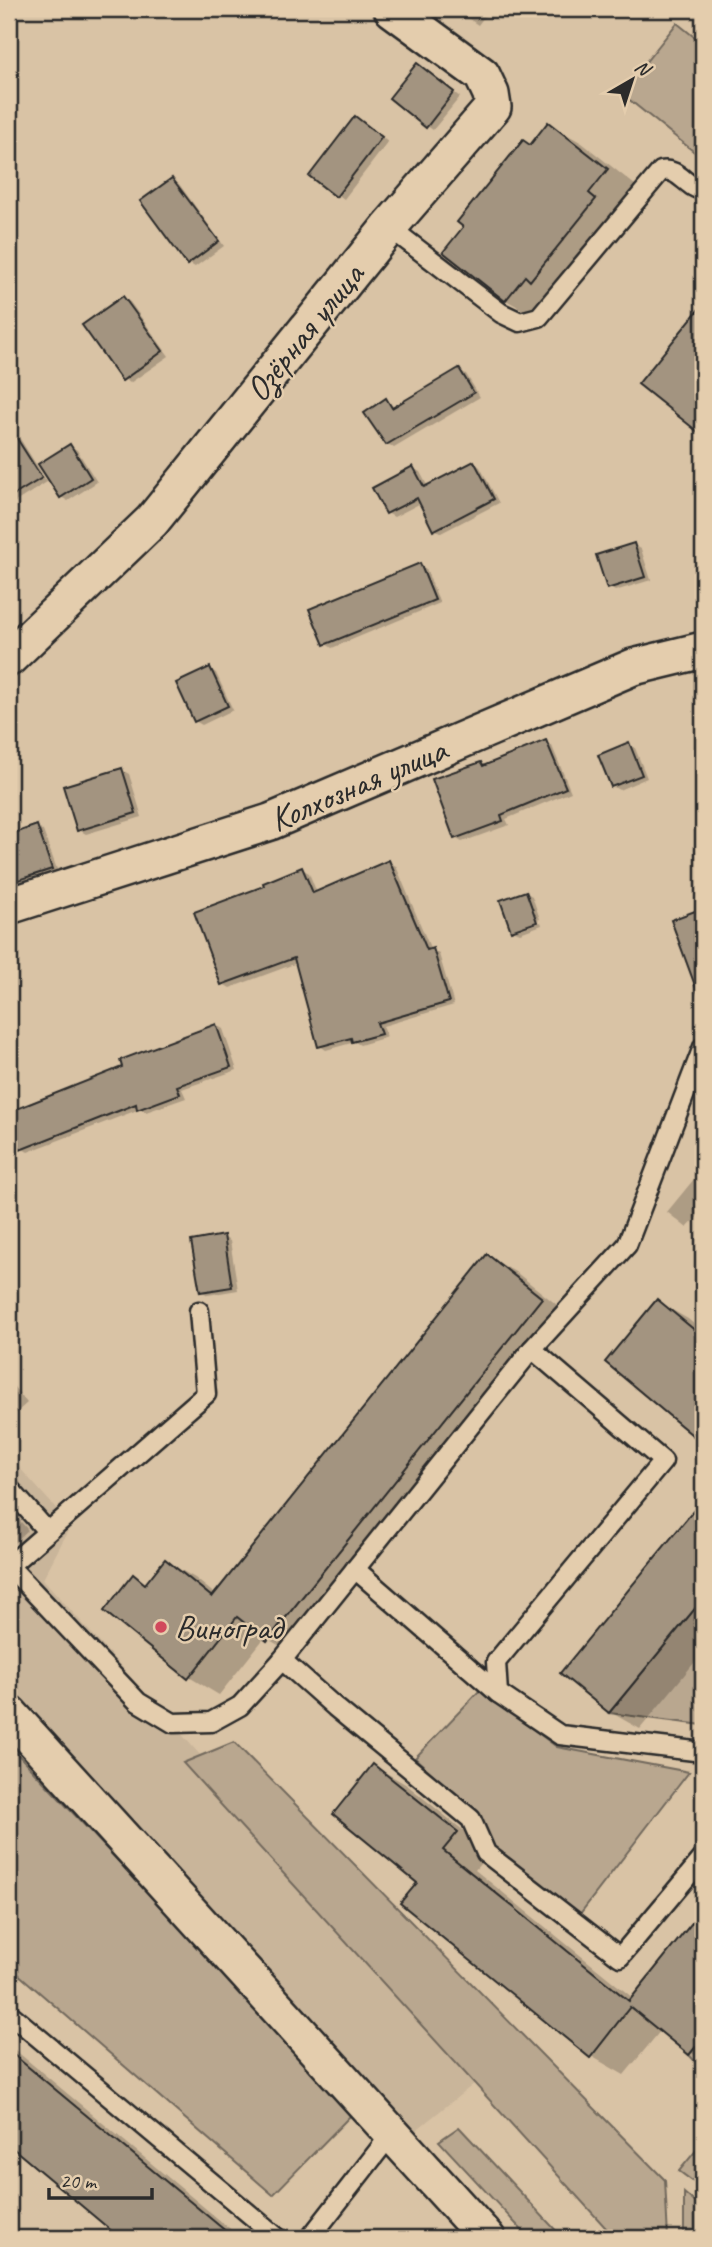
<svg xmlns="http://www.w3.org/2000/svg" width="712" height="2247" viewBox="0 0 712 2247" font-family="Caveat,sans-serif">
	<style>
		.built { fill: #c9b59a }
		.green { fill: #b9a78f; stroke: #72695d; stroke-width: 2 }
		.shadow { fill: #0003 }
		.building { fill: #a39480; stroke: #2b2b2b; stroke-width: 2 }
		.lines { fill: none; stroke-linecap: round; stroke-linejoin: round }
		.service-casing { stroke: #2b2b2b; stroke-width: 23 }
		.minor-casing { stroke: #2b2b2b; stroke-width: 40 }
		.service { stroke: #e4cdad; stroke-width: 18 }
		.minor { stroke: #e4cdad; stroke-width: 35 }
		.poi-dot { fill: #d1495b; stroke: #e4cdad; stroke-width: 2.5 }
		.labels { text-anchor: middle; stroke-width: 5; stroke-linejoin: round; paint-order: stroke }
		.street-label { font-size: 35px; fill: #2b2b2b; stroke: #e4cdad }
		.poi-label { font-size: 35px; fill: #2b2b2b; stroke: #e4cdad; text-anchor: start }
	</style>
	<rect width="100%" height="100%" fill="#d9c3a5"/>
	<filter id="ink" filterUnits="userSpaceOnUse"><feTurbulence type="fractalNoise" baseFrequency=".0143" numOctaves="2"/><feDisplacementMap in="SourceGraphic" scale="14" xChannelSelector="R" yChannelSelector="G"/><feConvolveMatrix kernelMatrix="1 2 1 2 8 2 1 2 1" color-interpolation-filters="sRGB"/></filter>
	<g filter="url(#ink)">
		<!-- built -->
		<path class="built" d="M9,1456L71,1525L43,1579L201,1756L504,2060L410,2135L9,1692Z"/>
		<!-- green -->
		<g class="green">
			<path d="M677,23L703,44V159L621,93Z"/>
			<path d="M703,1599V1725L609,1713Z"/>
			<path d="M480,1690L557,1747L689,1772L579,1915L493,1848L478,1815L415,1758Z"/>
			<path d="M234,1742L665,2180L668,2238H615L183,1763Z"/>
			<path d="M9,1745L354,2112L273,2195L9,1966Z"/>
			<path d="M703,2038V2070L689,2055Z"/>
			<path d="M459,2127L563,2238H529L439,2141Z"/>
			<path d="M703,2142V2189L679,2171Z"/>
			<path d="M684,2193L703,2209V2232L698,2238H684Z"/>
		</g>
		<!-- shadow -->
		<g class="shadow">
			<path d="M454,9H490L478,25Z"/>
			<path d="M418,65L460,97L433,130L427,126Z"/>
			<path d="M362,122L388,142L344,199L311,175Z"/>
			<path d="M549,124L582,143L640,189L539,319L506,300L531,147Z"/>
			<path d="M172,180L179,184L224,246L195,267L188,263Z"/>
			<path d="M123,298L130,302L169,356L130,383L124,379Z"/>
			<path d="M703,307V434L641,383Z"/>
			<path d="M459,370L466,374L480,397L394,448L388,444L386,400L395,408Z"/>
			<path d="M9,421L47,482L9,506Z"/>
			<path d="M70,446L77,450L97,482L68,501L61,497Z"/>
			<path d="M474,463L480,467L499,503L441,533L435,529L421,503L394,517L387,513L413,468L420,472L428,487Z"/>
			<path d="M634,545L641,549L651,580L615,591L608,587Z"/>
			<path d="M420,565L426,569L440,603L332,648L326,644Z"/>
			<path d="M210,669L216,673L233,710L202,725L195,721Z"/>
			<path d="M545,742L552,746L571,792L506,819L509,825L462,842L455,838L481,764L486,767Z"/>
			<path d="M629,744L635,748L647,778L619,790L612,786Z"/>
			<path d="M122,770L129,774L142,817L86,834L79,830Z"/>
			<path d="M37,827L43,831L58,872L17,886L10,882L9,877V837Z"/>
			<path d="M389,862L396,866L431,950L439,954L454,1005L383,1026L387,1037L360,1045L355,1042L326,1050L320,1046L297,963L230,988L223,984L266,887L302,869L309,873L317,893Z"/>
			<path d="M525,892L532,896L540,919L515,927V931L513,929Z"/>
			<path d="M541,922L542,925L520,933L515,931Z"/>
			<path d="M216,1025L223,1029L237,1070L182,1089L186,1098L146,1112L140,1109L28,1152L21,1148L9,1114L125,1068Z"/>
			<path d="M703,1168V1211L687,1228L667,1212Z"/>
			<path d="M223,1237L230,1241L238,1290L208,1295L201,1291Z"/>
			<path d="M487,1256L517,1273L571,1316L298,1657L265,1637L219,1695L189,1677L106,1611L134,1577L147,1584L165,1561L195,1578L216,1595Z"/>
			<path d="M658,1302L688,1319L703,1332V1441L608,1362Z"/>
			<path d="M9,1381L27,1403L9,1419Z"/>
			<path d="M703,1503V1652L640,1729L610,1712L563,1673Z"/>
			<path d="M9,1508L28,1530L9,1548Z"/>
			<path d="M374,1766L407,1785L490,1852L475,1870L633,1998L703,1912V2061L661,2030L624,2075L591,2056L420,1882Z"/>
			<path d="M9,2045L241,2238H123L9,2143Z"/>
		</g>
		<!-- building -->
		<g class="building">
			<path d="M417,63L454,92L426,128L389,98Z"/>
			<path d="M355,116L382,137L336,197L309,176Z"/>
			<path d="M548,122L608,169L589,193L596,199L530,281L525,276L505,301L443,252L463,227L457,222L523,140L530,145Z"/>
			<path d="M172,178L219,241L187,265L140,201Z"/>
			<path d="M123,296L163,351L122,381L82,325Z"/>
			<path d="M703,304V436L638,384Z"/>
			<path d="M459,368L474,393L386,445L364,413L386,398L392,408Z"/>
			<path d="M9,426L42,478L9,498Z"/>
			<path d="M70,444L91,478L60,498L38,464Z"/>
			<path d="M474,461L494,499L433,531L417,498L386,514L372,488L413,466L424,487Z"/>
			<path d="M634,543L645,577L607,589L596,555Z"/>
			<path d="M420,563L435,600L324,645L309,609Z"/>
			<path d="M210,667L228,706L194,722L176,683Z"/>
			<path d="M546,740L566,788L501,815L503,821L454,839L432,779L481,762L483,766Z"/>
			<path d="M629,742L642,775L611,787L598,755Z"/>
			<path d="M122,768L136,813L77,831L63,786Z"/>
			<path d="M37,825L52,869L9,883V835Z"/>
			<path d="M389,860L427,950L433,948L449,1002L377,1023L381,1034L352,1042L351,1038L318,1047L294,958L221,985L194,912L264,886L263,883L302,867L313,893Z"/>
			<path d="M526,891L537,922L511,931L500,900Z"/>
			<path d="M703,908V998L700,999L671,920Z"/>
			<path d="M216,1024L231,1067L177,1086L180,1094L137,1110L136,1104L20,1150L9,1123V1112L122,1067L120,1060Z"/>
			<path d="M224,1235L232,1287L200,1292L191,1241Z"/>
			<path d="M487,1254L542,1298L267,1641L237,1617L188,1679L104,1611L133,1574L145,1584L165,1559L212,1597Z"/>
			<path d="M657,1299L703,1337V1444L605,1362Z"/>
			<path d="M703,1499V1599L609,1713L560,1673Z"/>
			<path d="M373,1764L458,1832L443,1850L629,2001L703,1909V2038L689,2055L630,2007L590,2058L400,1903L417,1883L333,1814Z"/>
			<path d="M9,2051L234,2238H120L9,2145Z"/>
		</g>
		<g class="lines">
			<defs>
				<g id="service">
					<path d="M389,227L501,313L520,322L539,317L661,171C679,167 687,189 703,190"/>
					<path d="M532,1349L663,1461L496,1662L498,1693L560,1735L703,1752"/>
					<path d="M9,1488L47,1531"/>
					<path d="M10,1565L206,1394L199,1311"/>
					<path d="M9,1566L138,1702L173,1723L211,1722L240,1706L282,1660L335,1707L471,1819L486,1853L620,1957L703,1858"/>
					<path d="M355,1569L498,1693"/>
					<path d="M282,1660L532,1349L627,1245L703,1047"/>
					<path d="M9,2013L278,2238"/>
					<path d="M310,2238L392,2133"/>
				</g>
				<g id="minor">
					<path d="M9,658L152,521L389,227L493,107L491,94L482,75L392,9"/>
					<path d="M9,906L270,822L633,667L703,650"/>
					<path d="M9,1713L487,2238"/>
				</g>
			</defs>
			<!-- service casing -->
			<use href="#service" class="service-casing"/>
			<!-- minor casing -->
			<use href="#minor" class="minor-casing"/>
			<!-- service -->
			<use href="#service" class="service"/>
			<!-- minor -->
			<use href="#minor" class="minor"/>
		</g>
	</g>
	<!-- markers -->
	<circle class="poi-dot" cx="161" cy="1627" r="7"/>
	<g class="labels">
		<!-- street labels -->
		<g class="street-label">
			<text transform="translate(304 332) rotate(-51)" y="12">Озёрная улица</text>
			<text transform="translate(358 784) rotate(-23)" y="12">Колхозная улица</text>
		</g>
		<!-- poi labels -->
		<g class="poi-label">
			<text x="175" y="1639">Виноград</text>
		</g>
	</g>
	<!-- margin -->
	<rect width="712" height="2247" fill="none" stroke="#e4cdad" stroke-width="35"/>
	<rect x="18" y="18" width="677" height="2212" fill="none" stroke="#2b2b2b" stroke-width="2.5" filter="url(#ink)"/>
	<!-- north arrow -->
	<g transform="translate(632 80) rotate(39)" stroke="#e4cdad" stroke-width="5" paint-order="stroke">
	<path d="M0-5L12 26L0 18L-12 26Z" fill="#2b2b2b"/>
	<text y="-10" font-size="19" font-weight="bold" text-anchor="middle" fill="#2b2b2b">N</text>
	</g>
	<!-- scale -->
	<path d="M49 2188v10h103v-10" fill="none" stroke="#2b2b2b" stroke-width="3.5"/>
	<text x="60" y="2188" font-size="21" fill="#2b2b2b" stroke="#e4cdad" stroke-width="5" paint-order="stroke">20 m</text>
</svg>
